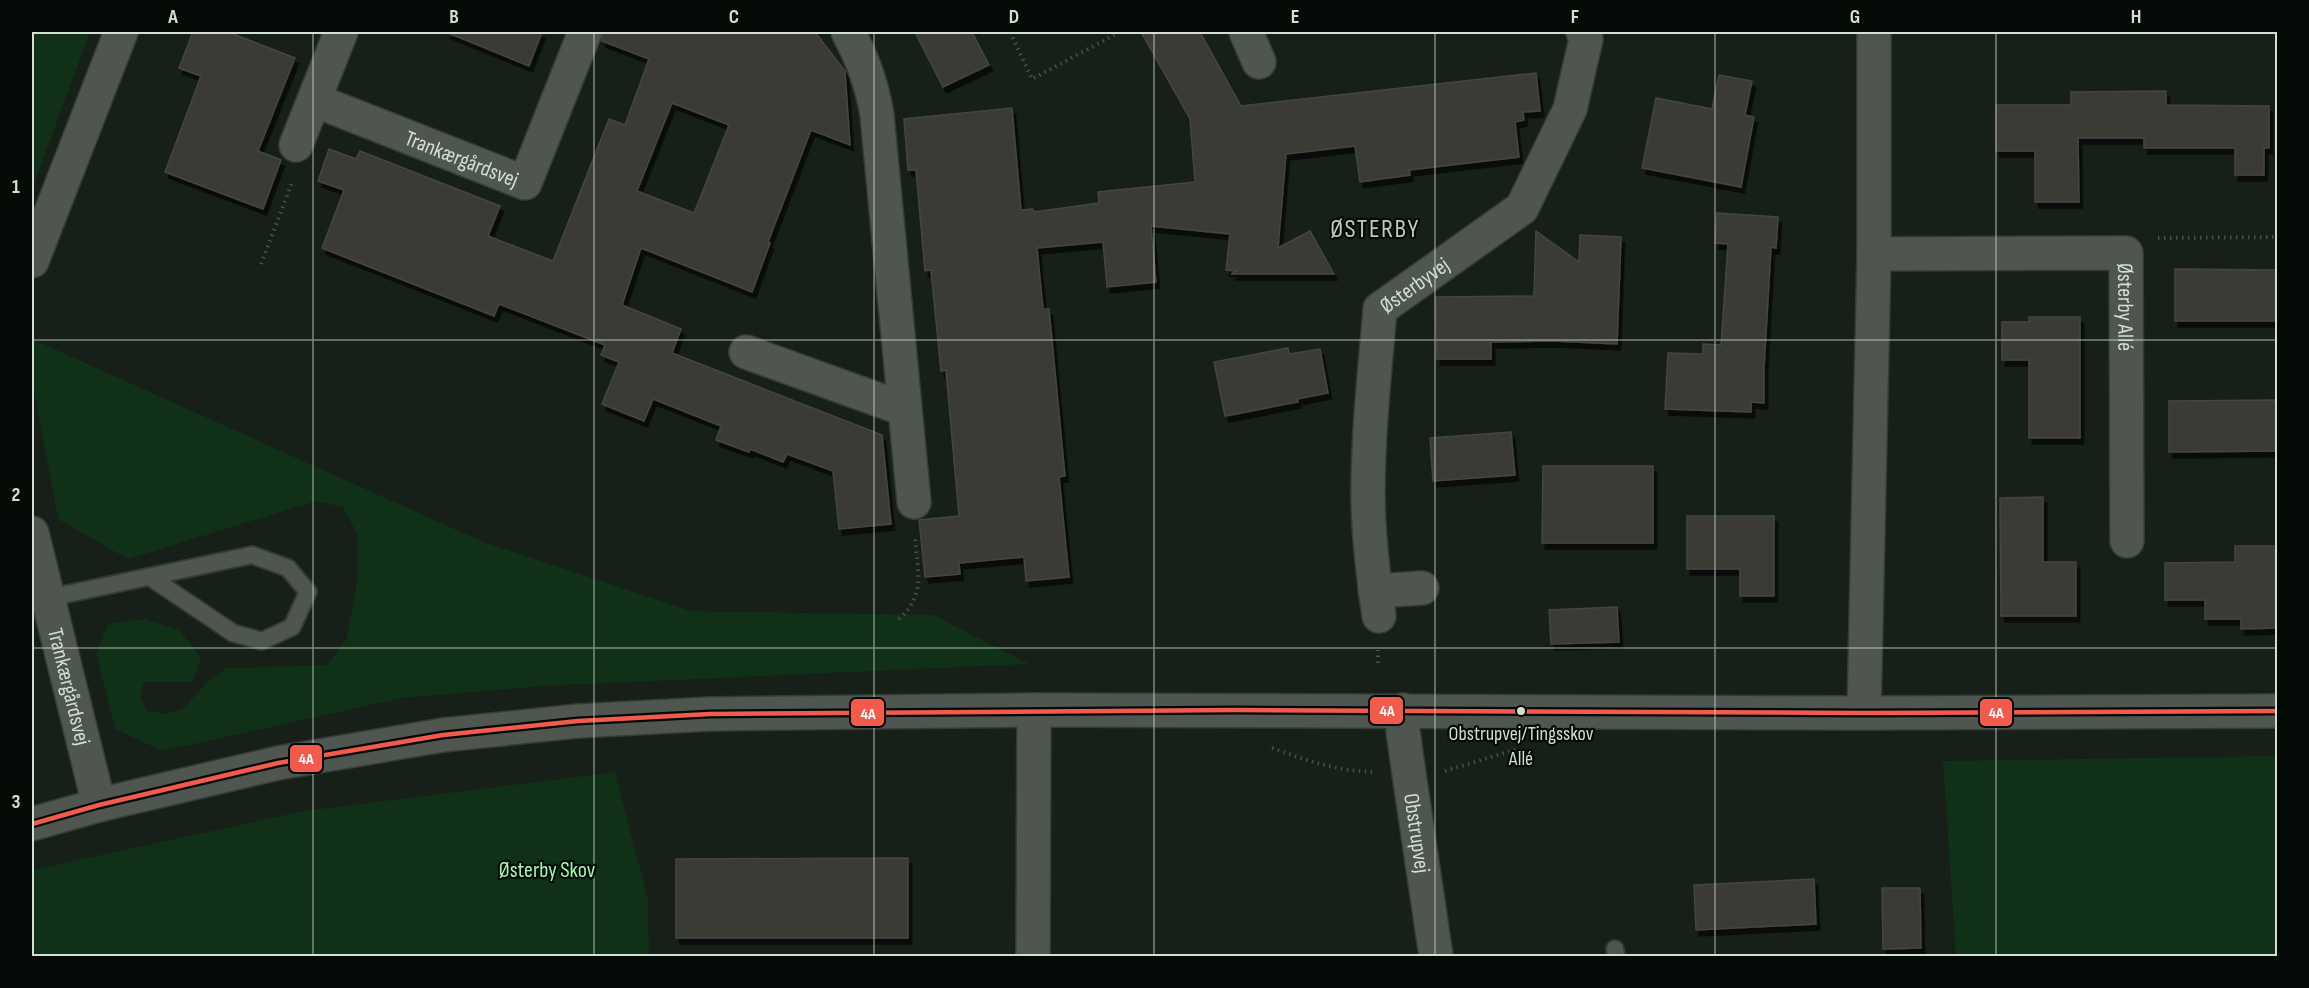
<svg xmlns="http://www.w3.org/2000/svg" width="2309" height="988" viewBox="0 0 2309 988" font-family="'Sofia Sans Condensed',sans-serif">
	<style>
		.green { fill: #103118 }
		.building { fill: #3a3b36; stroke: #464541; stroke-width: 1.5; fill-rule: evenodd; filter: url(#shadow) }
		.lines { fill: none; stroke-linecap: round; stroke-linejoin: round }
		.service-casing { stroke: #353b36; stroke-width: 20 }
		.minor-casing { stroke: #353b36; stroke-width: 36 }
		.tertiary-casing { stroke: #353b36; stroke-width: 36 }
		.path { stroke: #494f4a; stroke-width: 4; stroke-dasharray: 1.5 4.5; stroke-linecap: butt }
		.service { stroke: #4e564f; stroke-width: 16 }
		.minor { stroke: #4e564f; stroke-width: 33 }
		.tertiary { stroke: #4e564f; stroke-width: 33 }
		.bus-1-casing { stroke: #040a05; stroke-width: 9 }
		.bus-1 { stroke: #f25b4c; stroke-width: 4.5 }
		.grid { fill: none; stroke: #d3ded4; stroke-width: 1.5; stroke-opacity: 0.55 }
		.bus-dot { fill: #d3ded4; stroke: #040a05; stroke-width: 2 }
		.labels { text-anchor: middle; stroke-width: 4.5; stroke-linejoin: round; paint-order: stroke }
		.bus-label { font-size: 20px; fill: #d3ded4; stroke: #040a05 }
		.street-label { font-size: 22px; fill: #d3ded4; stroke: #040a05 }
		.park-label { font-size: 22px; fill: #9ff8ae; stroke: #040a05 }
		.quarter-label { font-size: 26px; letter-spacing: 1.5px; fill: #b7ccb9; stroke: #040a05 }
		.line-badge { stroke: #040a05; stroke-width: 2 }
		.badge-label { font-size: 16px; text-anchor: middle; font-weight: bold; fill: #fff }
		.neatline { fill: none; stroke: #d3ded4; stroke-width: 2 }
		.grid-label { font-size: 20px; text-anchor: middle; font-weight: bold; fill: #d3ded4 }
	</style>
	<defs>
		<filter id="shadow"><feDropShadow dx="3.5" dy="6" stdDeviation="0" flood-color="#0009"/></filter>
	</defs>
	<rect width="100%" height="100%" fill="#161f18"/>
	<!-- green -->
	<g class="green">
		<path d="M32,32H90L32,189Z"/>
		<path d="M32,339L481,541L691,611L933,615L1029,664L542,686L402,698L162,751L115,729L96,654L109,623L144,619L179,630L201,657L193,682H144L140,698L148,711L166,714L184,708L207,682L227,668L327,665L347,638L358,574V536L343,507L316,501L128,559L58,519L32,381Z"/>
		<path d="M2277,756V956H1956L1943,761Z"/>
		<path d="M615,772L648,900L649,956H32V870L304,811Z"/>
	</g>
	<!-- building -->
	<g class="building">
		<path d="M193,32H228L295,58L258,151L281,160L263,209L165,172L201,76L179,68Z"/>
		<path d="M446,32H542L529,66Z"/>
		<path d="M603,32H815L845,71L850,145L811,130L768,242L770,243L752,292L641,248L622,305L681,329L672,353L882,435L891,524L839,529L833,471L787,454L783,462L750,449L749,452L716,440L721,426L653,399L644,421L602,404L619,362L601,355L605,345L499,304L494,316L322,248L344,190L318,181L329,149L356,159L360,151L500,206L488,236L553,261L609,119L625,125L649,59L602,41ZM672,103L729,125L694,213L637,191Z"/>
		<path d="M915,32H972L989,65L943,87Z"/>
		<path d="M1141,32H1200L1241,106L1536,73L1540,111L1523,112L1524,120L1515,122L1519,157L1409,170L1410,175L1360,182L1355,146L1286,154L1278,248L1310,231L1334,274H1231L1237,271L1226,270L1230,234L1151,226L1156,282L1107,287L1103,242L1037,248L1043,309H1049L1065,476L1059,477L1069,577L1026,581L1024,557L959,563L960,574L925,577L919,520L959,516L946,370L941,371L931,270L925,271L916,170H908L904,119L1012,108L1021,210L1033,209L1034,212L1099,203L1098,192L1195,182L1190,119Z"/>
		<path d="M1719,75L1752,81L1745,115L1754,117L1741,187L1642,168L1656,98L1712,109Z"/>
		<path d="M2166,91V105L2269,106V148H2264V175H2235V148H2144V138H2078L2079,202H2035V151H1996V105H2071V92Z"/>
		<path d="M1717,213L1778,217L1776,248L1771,247L1764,368V403L1751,402V412L1665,409L1668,353L1703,354V344L1721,345L1728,244L1715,243Z"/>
		<path d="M1536,231L1579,262L1580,235L1621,237L1617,344L1553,341L1491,342V359H1437L1436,297L1534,296Z"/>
		<path d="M2175,269L2277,270V321H2175Z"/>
		<path d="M2029,317H2080V438H2029V360H2002V322H2029Z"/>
		<path d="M1288,348L1289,354L1320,349L1328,393L1297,399L1298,402L1225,416L1214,362Z"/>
		<path d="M2277,400V451L2169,452V401Z"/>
		<path d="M1511,432L1515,475L1433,481L1430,438Z"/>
		<path d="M1543,466H1653V543H1542Z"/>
		<path d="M2043,497V562H2076V616H2001L2000,498Z"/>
		<path d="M1687,516H1774V596H1740V569H1687Z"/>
		<path d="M2235,546H2274V551H2277V628L2241,629V619H2205V600H2165V563L2235,562Z"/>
		<path d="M1617,607L1619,642L1551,644L1549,610Z"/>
		<path d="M908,858V938H676V859Z"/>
		<path d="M1814,879L1816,924L1696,930L1694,885Z"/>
		<path d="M1882,888H1920L1921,948L1883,949Z"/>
	</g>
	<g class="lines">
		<defs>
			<g id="service">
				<path d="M48,598L252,555L288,568L308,592L292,627L262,641L233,633L150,577"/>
				<path d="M1615,949L1616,956"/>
			</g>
			<g id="minor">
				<path d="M848,32C863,59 872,84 877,115L914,502"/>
				<path d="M1246,32L1259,62"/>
				<path id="s1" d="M314,100L525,183L585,32"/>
				<path d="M296,145L341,32"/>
				<path id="s2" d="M1874,254L2126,253L2127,541"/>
				<path d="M32,261L121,32"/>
				<path d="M746,352L904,409"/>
				<path id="s3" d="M32,533L99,805"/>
				<path d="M1375,591L1422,588"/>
				<path id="s4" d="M1379,616C1373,575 1368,534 1368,493C1368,431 1375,370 1380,309L1522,208L1570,109L1586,39L1583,32"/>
				<path d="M1864,713L2278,711"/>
				<path d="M1033,956L1034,710"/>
			</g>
			<g id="tertiary">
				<path id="s5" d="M1403,710V731L1409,774L1436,956"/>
				<path d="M32,824L99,805L278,763L443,735L578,721L710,714L1034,710L1864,713L1874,254V32"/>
			</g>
		</defs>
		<!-- service casing -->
		<use href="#service" class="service-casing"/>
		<!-- minor casing -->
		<use href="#minor" class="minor-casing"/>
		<!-- tertiary casing -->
		<use href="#tertiary" class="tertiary-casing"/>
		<!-- path -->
		<g class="path">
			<path d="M1010,32L1032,79L1120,32"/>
			<path d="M2158,238L2278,237"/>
			<path d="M261,264L293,180"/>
			<path d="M899,619C927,594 917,570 915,537"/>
			<path d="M1378,663V650"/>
			<path d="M1272,748C1308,761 1337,771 1375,772"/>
			<path d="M1445,771L1518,749"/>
		</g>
		<!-- service -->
		<use href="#service" class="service"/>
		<!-- minor -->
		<use href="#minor" class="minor"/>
		<!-- tertiary -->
		<use href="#tertiary" class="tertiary"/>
		<defs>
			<path id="bus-1" d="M32,824L99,805L278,763L443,735L578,721L710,714L1235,710L1864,713L2278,711"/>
		</defs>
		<!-- bus-1 casing -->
		<use href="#bus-1" class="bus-1-casing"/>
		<!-- bus-1 -->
		<use href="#bus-1" class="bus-1"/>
	</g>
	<!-- grid -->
	<path class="grid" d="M313,32V956M594,32V956M874,32V956M1154,32V956M1435,32V956M1715,32V956M1996,32V956M32,340H2278M32,648H2278"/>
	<!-- markers -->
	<circle class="bus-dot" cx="1521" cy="711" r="5"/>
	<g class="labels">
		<!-- bus labels -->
		<g class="bus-label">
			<text x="1521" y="740">Obstrupvej/Tingsskov<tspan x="1521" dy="25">Allé</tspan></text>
		</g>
		<!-- street labels -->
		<g class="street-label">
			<text dy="8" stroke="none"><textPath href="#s1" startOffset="159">Trankærgårdsvej</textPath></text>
			<text dy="8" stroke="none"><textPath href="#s4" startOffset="350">Østerbyvej</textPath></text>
			<text dy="8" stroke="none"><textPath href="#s2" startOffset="306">Østerby Allé</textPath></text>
			<text dy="8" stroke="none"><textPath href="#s3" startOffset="158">Trankærgårdsvej</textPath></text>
			<text dy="8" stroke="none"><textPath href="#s5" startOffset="124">Obstrupvej</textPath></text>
		</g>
		<!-- park labels -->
		<g class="park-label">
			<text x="547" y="877">Østerby Skov</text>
		</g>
		<!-- quarter labels -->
		<g class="quarter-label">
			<text x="1375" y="237">ØSTERBY</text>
		</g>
	</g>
	<g class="line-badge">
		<rect x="1369" y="696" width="35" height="29" rx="6" fill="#f25b4c"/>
		<rect x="1979" y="698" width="34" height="29" rx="6" fill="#f25b4c"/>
		<rect x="850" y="698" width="35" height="29" rx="6" fill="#f25b4c"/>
		<rect x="289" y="744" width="34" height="29" rx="6" fill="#f25b4c"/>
	</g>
	<g class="badge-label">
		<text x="1387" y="716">4A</text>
		<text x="1996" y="718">4A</text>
		<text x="868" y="719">4A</text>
		<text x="306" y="764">4A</text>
	</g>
	<!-- border -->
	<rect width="2309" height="988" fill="none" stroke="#040a05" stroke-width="66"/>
	<rect x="33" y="33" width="2243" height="922" class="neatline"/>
	<g class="grid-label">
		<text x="173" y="23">A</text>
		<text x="454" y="23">B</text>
		<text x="734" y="23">C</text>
		<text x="1014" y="23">D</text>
		<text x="1295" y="23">E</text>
		<text x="1575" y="23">F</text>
		<text x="1855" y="23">G</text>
		<text x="2136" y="23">H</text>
		<text x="16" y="193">1</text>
		<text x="16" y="501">2</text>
		<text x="16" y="808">3</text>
	</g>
</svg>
